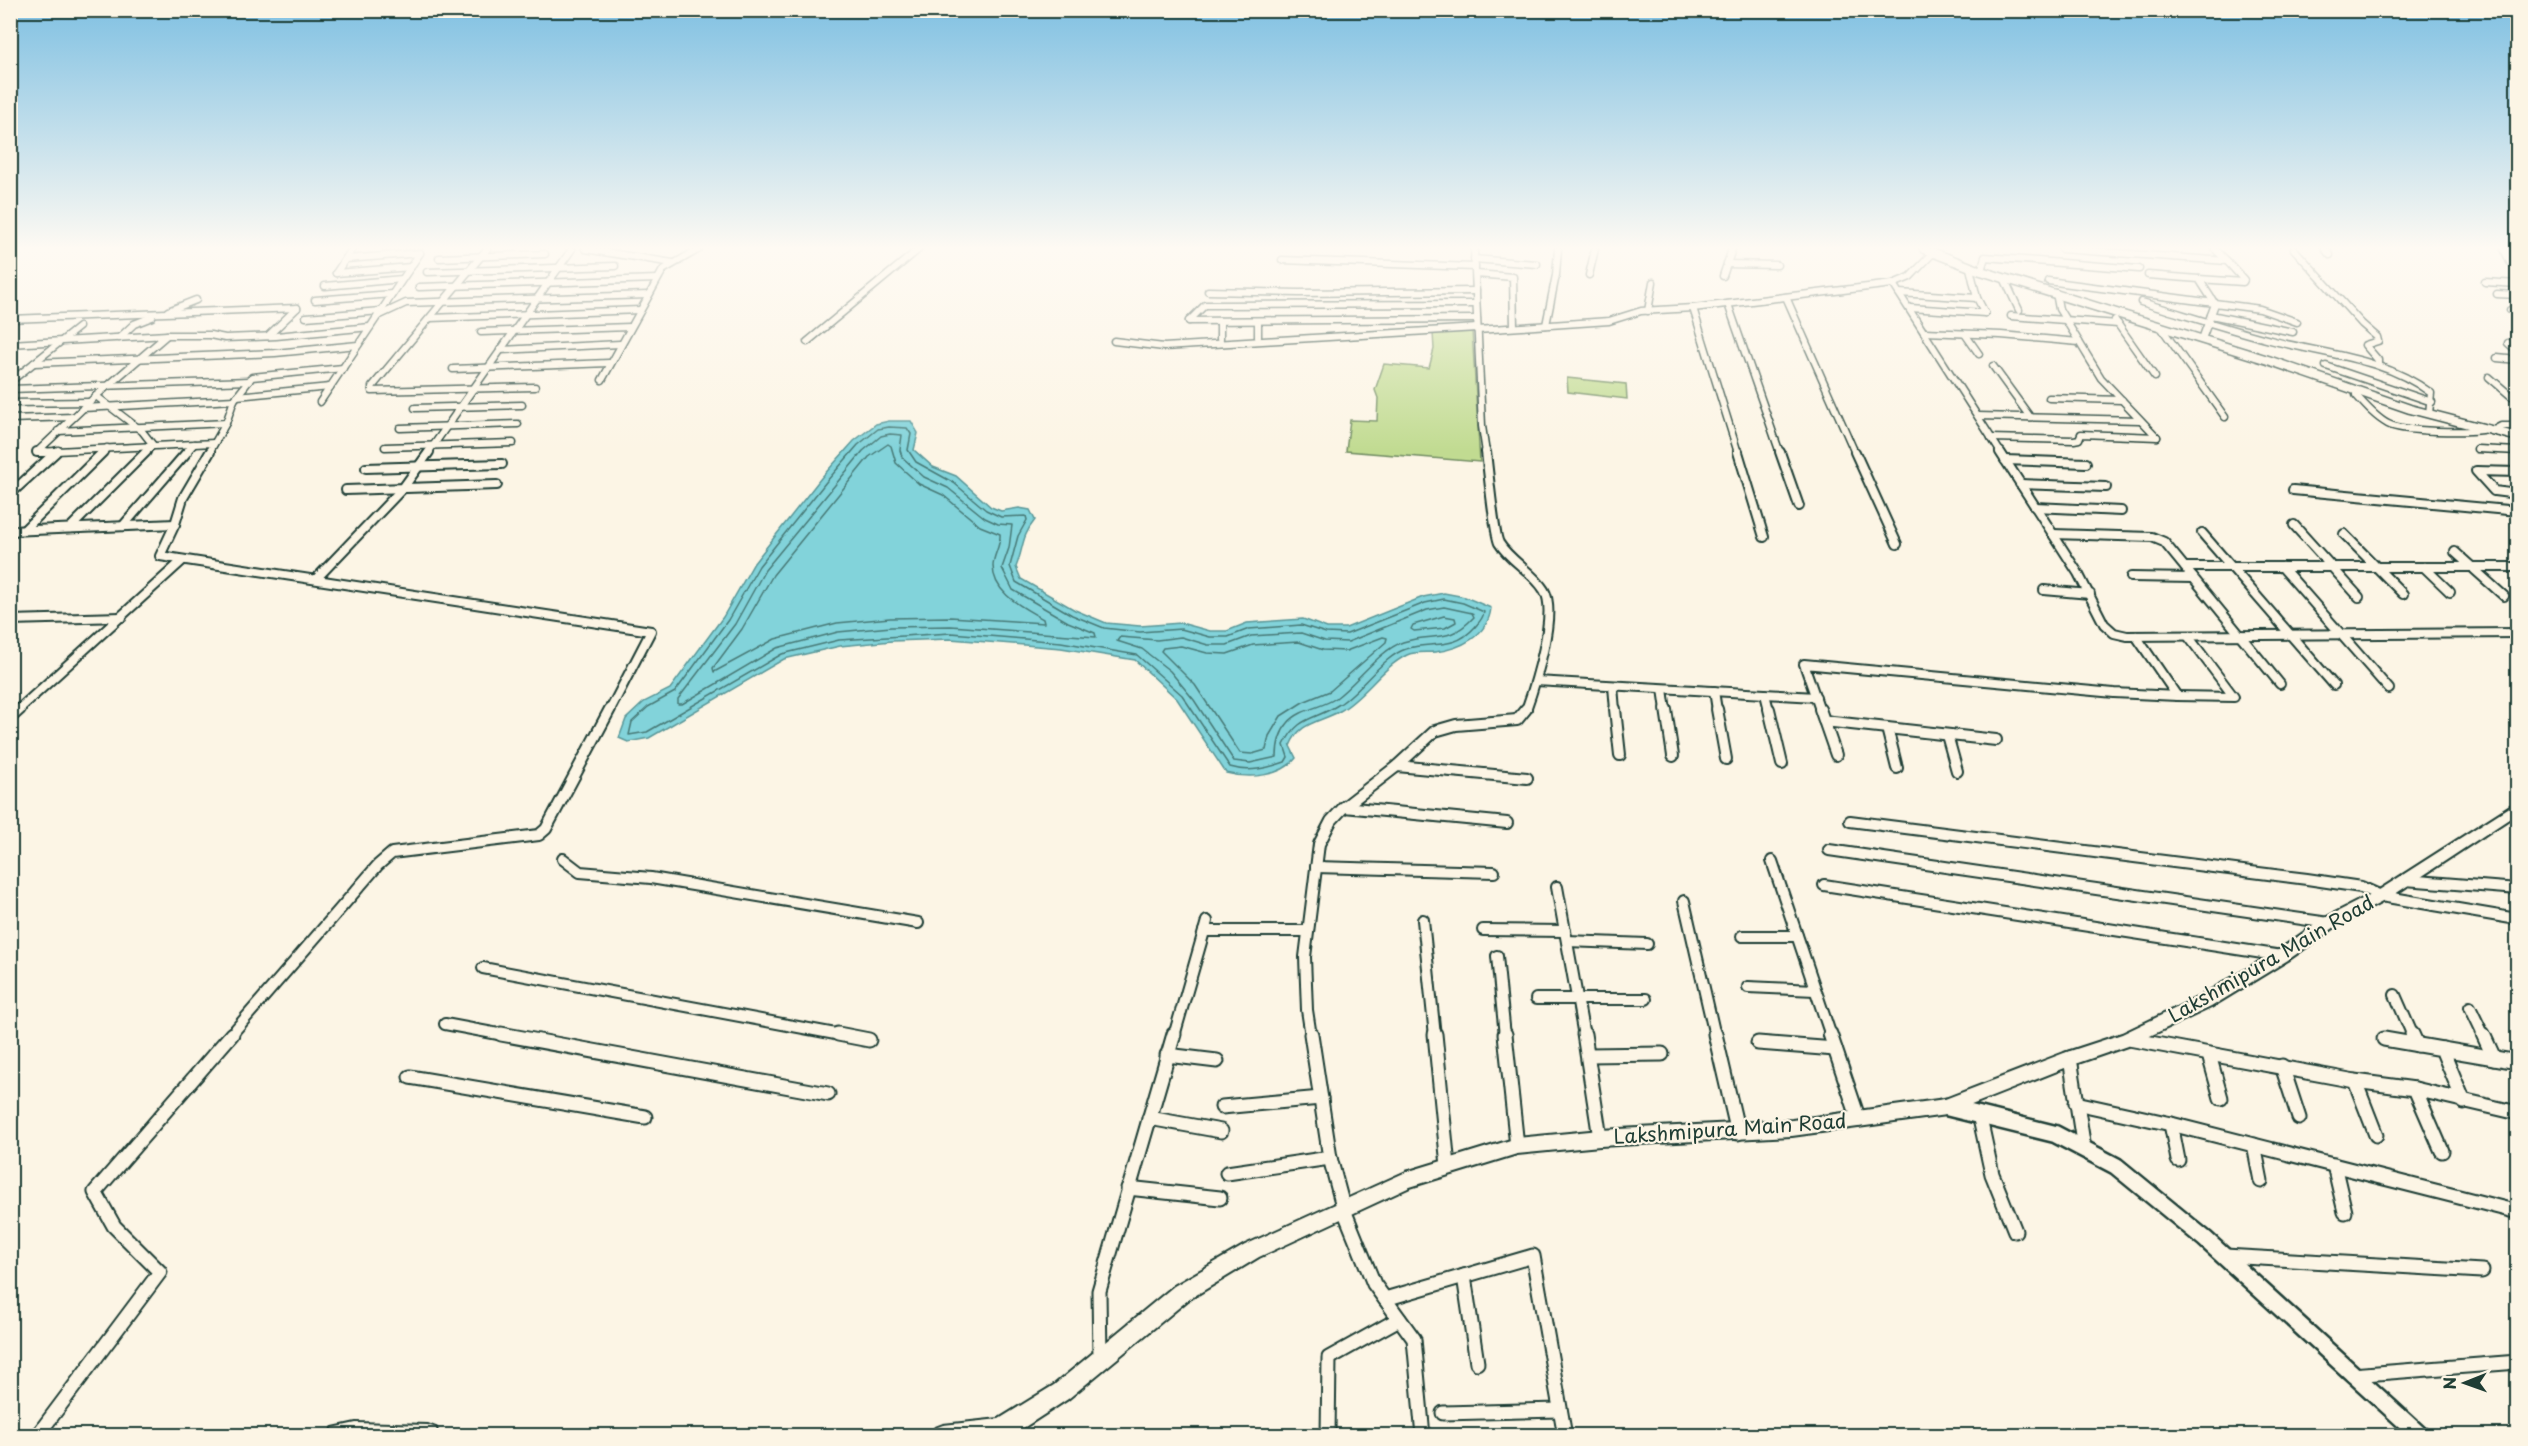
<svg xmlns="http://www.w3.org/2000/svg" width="2528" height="1446" viewBox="0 0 2528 1446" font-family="'Playpen Sans',sans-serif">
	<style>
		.green { fill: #c1db91; stroke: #708c62; stroke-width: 1.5 }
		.water { fill: #82d3da; stroke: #5a9798; stroke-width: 1.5 }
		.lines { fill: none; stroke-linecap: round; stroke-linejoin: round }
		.shore { stroke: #477976; stroke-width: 1.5 }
		.minor-far3-casing { stroke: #1f3d34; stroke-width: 9 }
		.minor-far2-casing { stroke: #1f3d34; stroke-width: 12 }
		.minor-far1-casing { stroke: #1f3d34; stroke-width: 14 }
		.minor-casing { stroke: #1f3d34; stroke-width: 17 }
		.tertiary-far1-casing { stroke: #1f3d34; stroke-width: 11 }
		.tertiary-casing { stroke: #1f3d34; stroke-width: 21 }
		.secondary-casing { stroke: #1f3d34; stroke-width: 4 }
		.minor-far3 { stroke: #fcf5e5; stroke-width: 6 }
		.minor-far2 { stroke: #fcf5e5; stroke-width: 8 }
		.minor-far1 { stroke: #fcf5e5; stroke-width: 10 }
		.minor { stroke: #fcf5e5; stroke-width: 13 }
		.tertiary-far1 { stroke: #fcf5e5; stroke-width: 8 }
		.tertiary { stroke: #fcf5e5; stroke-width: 16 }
		.secondary { fill: #fcf5e5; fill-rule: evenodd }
		.labels { text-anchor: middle; stroke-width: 4.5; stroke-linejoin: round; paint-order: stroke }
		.near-street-label { font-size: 20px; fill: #1f3d34; stroke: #fcf5e5 }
	</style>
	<rect width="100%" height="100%" fill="#fcf5e5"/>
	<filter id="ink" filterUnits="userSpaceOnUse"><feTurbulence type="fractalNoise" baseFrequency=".0167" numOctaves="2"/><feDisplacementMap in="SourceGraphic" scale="12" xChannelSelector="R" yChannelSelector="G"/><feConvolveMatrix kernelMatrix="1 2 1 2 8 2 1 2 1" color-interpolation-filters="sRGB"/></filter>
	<g filter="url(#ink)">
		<!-- green -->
		<g class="green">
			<path d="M1472,331L1480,462L1346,451L1350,420L1377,421L1378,398L1375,390L1384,364L1429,368L1434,349L1433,333Z"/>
			<path d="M1567,378L1626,384L1627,399L1568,392Z"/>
		</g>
		<!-- water -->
		<path class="water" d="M889,421H911L918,433L914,450L933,467L956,476L991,507L1001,511L1019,508L1030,510L1035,520C1021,537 1024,547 1016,567L1021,579L1075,610L1106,623L1140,626L1181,623L1210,631H1227L1247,623L1303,619L1327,628H1346L1423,597L1444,593L1465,597L1491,608C1488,636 1460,649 1435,652C1426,653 1415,651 1407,655C1381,668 1365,697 1340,711C1319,723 1300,721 1290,746L1296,758C1281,777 1249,779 1226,773L1177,699L1135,660L1061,648L950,639L892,641L840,646L784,659L649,738L628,742L619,738L626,719L644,702L670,689L723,617L754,563L821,478L854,441L876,424Z"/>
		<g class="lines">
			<!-- shore -->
			<g class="shore">
				<path d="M889,427L907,428L911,434L908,450L916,462L954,483L986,510L1001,517L1026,516L1027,520L1018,536L1010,566L1016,582L1072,615L1104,628L1140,632L1181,629L1210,637H1228L1249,629L1301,625L1326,633L1347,634L1425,603L1444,599L1463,603L1484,612C1483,619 1479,622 1475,627C1453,652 1432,640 1406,649C1383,656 1359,693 1338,705C1313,721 1299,715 1284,745L1288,757L1285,762C1267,768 1249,773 1230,767L1182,695L1137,655L1061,642L951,633L839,640L782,654L647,732L629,735L632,722L648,707L675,692L728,620L759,566L826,482L858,445L878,429Z"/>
				<path d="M890,434L902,435L900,450L902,457L924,477L948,488L985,518L998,524L1012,525L1009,548L1002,568L1013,590L1068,622L1095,633L1096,637L951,626L891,627L838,632L777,648L682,704H678V699L735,624L765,570L863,451L881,436Z"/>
				<path d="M888,444L891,446L896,463L919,484L943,495L980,526L1000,534C1001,546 993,555 993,566C993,594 1023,607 1043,619L1044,623L950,617L890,618L837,623L775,639L714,672L713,668L742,629L773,575L869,457Z"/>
				<path d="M1444,607L1472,613L1474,617C1448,645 1434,632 1403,642C1379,650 1357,683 1336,698C1322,708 1299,709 1288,723C1279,733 1277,745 1277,757L1250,763L1234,761L1194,700L1170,671L1142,649L1117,641L1120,637L1157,640L1181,637L1208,645H1227L1251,636L1301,633L1325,641L1348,642L1427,610Z"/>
				<path d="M1444,616L1455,618L1456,622L1445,628L1414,631L1411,629L1413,625Z"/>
				<path d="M1383,637L1387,638L1386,642L1330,691L1303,702L1281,716L1269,736L1266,750L1252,754L1240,753L1195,685L1161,651L1163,648L1181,646L1207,653L1227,654L1253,645L1299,642L1323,650L1346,651Z"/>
			</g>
			<defs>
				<g id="minor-far3">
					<path d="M487,249L372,387V391L535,387"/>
					<path d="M585,249L673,263"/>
					<path d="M1474,249L1482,426L1486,453"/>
					<path d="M2062,249L2227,261L2215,249"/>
					<path d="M2294,249L2362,324L2377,337L2378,341L2365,345L2378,360V364"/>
					<path d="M2325,249L2330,255"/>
					<path d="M2504,249L2510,262L2518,267"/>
					<path d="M439,258L545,254"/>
					<path d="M346,259L420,253"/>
					<path d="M1474,259L1537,264"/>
					<path d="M1282,260L1475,267"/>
					<path d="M1727,264L1777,265"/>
					<path d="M1970,268L1977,298L1985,313"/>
					<path d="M1981,271L1985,257L2139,269"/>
					<path d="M427,272L615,266"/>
					<path d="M336,273L411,267"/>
					<path d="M336,273L352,249"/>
					<path d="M1476,274L1513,277L1514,327"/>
					<path d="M1589,275L1595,249"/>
					<path d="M2148,275L2199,279L2215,304L2202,339"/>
					<path d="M1723,276L1732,249"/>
					<path d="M2004,278L2019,310"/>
					<path d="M2199,279L2243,282L2244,280L2227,261"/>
					<path d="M2048,281L2260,309L2297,322"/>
					<path d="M2485,282L2518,284"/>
					<path d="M1893,284L2001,453"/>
					<path d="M325,286L402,279"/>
					<path d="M419,287L657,279"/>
					<path d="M1208,291L1299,293L1476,291"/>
					<path d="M1899,293L1977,298"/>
					<path d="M2056,293L2059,309L2101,378L2157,437"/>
					<path d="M2497,294L2518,295"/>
					<path d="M1786,297L1855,453"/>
					<path d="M315,300L392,294"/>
					<path d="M2141,302C2185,315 2230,330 2274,341C2329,355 2384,358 2431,393L2429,414"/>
					<path d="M1728,304L1780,453"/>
					<path d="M1693,308L1738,453"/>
					<path d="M1910,308L1985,313"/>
					<path d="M2510,310L2518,311"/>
					<path d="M168,311L196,300"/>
					<path d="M1648,311L1653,282"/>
					<path d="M2211,315L2293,332"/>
					<path d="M378,316L406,303L648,295"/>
					<path d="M2011,316L2118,324"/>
					<path d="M306,317L381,311"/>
					<path d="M430,318L640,310"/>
					<path d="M10,319L297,308"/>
					<path d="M2115,320L2155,377"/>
					<path d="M1189,321L1205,305L1476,304"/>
					<path d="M1189,321L1477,319"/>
					<path d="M1220,321V339"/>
					<path d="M1258,321V337"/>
					<path d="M1546,325L1556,275L1558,249"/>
					<path d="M2160,326L2225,417"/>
					<path d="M1477,330L1609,321L1641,311L1693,308L1893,284L1910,277L1933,253"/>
					<path d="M481,332L630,327"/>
					<path d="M1925,332L2001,335L2079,342"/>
					<path d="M1965,334L1979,354"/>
					<path d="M268,336L297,308"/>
					<path d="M119,338L134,324L152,317"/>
					<path d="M1114,341L1164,347L1477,328"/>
					<path d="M807,342L919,249"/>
					<path d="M2508,343L2518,352"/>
					<path d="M10,344L167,335H210L225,338L276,336L370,327"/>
					<path d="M500,350L620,344"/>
					<path d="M2497,358L2518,360"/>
					<path d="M34,363L275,353L358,345"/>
					<path d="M1993,366L2030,417"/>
					<path d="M2326,366L2432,402"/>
					<path d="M453,369L609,363"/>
					<path d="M2489,377L2511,396H2518"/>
					<path d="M602,380L663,270L699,249"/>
					<path d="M10,382L79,327"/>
					<path d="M10,389L249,381"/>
					<path d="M2356,390V395C2365,405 2375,417 2388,424C2403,432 2470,433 2487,429"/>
					<path d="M96,396L142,431L153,445L145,453"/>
					<path d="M237,396L330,387"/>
					<path d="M2049,398L2122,400"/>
					<path d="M320,402L420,253"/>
					<path d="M10,403L90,402"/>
					<path d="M83,408L234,400"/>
					<path d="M415,408L522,405"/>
					<path d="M1978,416L2140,420"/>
					<path d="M10,419L73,417"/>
					<path d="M400,428L518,424"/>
					<path d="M58,431L226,423"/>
					<path d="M2492,431L2501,426H2518"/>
					<path d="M1991,438L2074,440L2079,439L2081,434L2157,437"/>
					<path d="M385,447L513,443"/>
					<path d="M2477,449L2518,451"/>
					<path d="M37,452L214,443"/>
					<path d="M37,452L96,396L167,335"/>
					<path d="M55,453L58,450"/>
					<path d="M102,453L107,448"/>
					<path d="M186,453L194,444"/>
					<path d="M209,453L226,423L234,400L252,377L343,368"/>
					<path d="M428,453L572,249"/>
				</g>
				<g id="minor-far2">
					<path d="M37,452H45"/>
					<path d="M210,452L183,498L175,524L160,556L651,631L610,710"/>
					<path d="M1486,452C1488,467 1494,534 1499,543C1510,561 1533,572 1544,590C1558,612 1535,685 1526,710"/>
					<path d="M1738,452L1764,537"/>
					<path d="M1780,452L1799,506"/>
					<path d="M1855,452L1897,544"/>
					<path d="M2000,452L2078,573L2104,624L2114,633L2127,636L2518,633"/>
					<path d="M2005,460L2086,463"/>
					<path d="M366,468L502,464"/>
					<path d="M2518,472L2476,471L2494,491L2518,494"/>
					<path d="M2020,484L2106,487"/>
					<path d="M346,490L497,485"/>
					<path d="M2293,490L2518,511"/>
					<path d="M10,494L56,452"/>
					<path d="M2035,507L2121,511"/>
					<path d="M2294,525L2359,597"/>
					<path d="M123,526L187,452"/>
					<path d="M70,528L146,452"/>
					<path d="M24,530L103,452"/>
					<path d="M10,531L175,524"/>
					<path d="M2202,533L2334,685"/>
					<path d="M2053,534L2152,537L2164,542L2280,684"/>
					<path d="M2344,534L2403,594"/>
					<path d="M2455,552L2504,596"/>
					<path d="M2185,567H2518"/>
					<path d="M2282,567L2389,689"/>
					<path d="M2424,567L2450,592"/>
					<path d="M2131,577L2193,578"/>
					<path d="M316,579L403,488L429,452"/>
					<path d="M2044,590L2090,594"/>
					<path d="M10,620L122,617"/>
					<path d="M1536,681L1816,697"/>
					<path d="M1613,686L1615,710"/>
					<path d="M1663,689L1666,710"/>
					<path d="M1714,691L1717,710"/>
					<path d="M1765,694L1769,710"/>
					<path d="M2177,696L2234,697L2188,636"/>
					<path d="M18,710L183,560"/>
					<path d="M1820,710L1804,664L2114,693L2177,696L2136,636"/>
				</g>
				<g id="minor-far1">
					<path d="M1615,709L1620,755"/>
					<path d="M1666,709L1673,756"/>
					<path d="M1717,709L1726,759"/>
					<path d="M1769,709L1782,764"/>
					<path d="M1820,709L1836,755"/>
					<path d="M10,718L20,709"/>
					<path d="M1824,721L1996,740"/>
					<path d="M1887,728L1897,768"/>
					<path d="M1947,735L1957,771"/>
					<path d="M1397,766L1527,778"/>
					<path d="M1344,807L1507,823"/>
					<path d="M1850,821L2307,879L2361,887L2381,896L2517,919"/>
					<path d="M1829,850L2329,923"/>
					<path d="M563,859L580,872L651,878L918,923"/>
					<path d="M1772,861L1831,1036"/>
					<path d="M1316,867L1494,872"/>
					<path d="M2405,880L2518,889"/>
					<path d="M1824,885L2282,956"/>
					<path d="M1557,887L1584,1036"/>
					<path d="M1684,901L1715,1036"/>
					<path d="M1423,920L1435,1036"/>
					<path d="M1483,930L1565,931"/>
					<path d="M1204,931H1308"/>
					<path d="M1742,936H1797"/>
					<path d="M1567,941L1647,944"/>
					<path d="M1497,956L1505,1036"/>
					<path d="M483,968L846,1036"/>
					<path d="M1748,987L1815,990"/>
					<path d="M2395,995L2413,1036"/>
					<path d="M1536,999H1646"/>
					<path d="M2470,1007L2484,1036"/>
					<path d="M445,1024L509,1036"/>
					<path d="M230,1036L378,865L392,853L539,835L546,829L610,709"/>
					<path d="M1174,1036L1207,921"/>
					<path d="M1311,1036L1307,1010L1305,957L1319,844L1331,821L1344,807L1397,766L1435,731L1456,725L1517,720L1526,709"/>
				</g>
				<g id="minor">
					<path d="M501,1034L828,1094"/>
					<path d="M838,1034L869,1040"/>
					<path d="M1311,1034L1330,1158L1344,1210L1374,1284L1414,1339L1423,1436"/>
					<path d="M1435,1034L1448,1166"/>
					<path d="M1505,1034L1517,1146"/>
					<path d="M1584,1034L1600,1138"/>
					<path d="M1715,1034L1738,1133"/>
					<path d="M1830,1034L1859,1120"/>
					<path d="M2412,1034L2417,1045"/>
					<path d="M2483,1034L2494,1058"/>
					<path d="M2129,1039L2355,1081L2415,1089L2518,1113"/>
					<path d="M2384,1039L2442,1049"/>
					<path d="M1758,1043L1835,1049"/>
					<path d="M1167,1055L1217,1061"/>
					<path d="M1588,1055L1662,1054"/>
					<path d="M2209,1055L2221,1098"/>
					<path d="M2070,1058L2084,1149"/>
					<path d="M2282,1066L2299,1118"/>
					<path d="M410,1077L645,1117"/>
					<path d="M2355,1081L2376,1135"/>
					<path d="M2415,1089L2442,1151"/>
					<path d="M2464,1102L2442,1049L2518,1062"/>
					<path d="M2076,1103L2171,1124L2518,1212"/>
					<path d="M1222,1107L1321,1098"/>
					<path d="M1979,1114L1992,1174L2015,1231"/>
					<path d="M1149,1118L1221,1131"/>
					<path d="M2171,1124L2178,1160"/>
					<path d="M2254,1145L2261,1181"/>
					<path d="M2334,1165L2345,1212"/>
					<path d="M1227,1173L1330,1158"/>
					<path d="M1128,1188L1220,1198"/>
					<path d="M2225,1256L2482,1271"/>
					<path d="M1464,1276L1477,1363"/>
					<path d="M1385,1299L1533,1256L1565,1436"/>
					<path d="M1100,1359L1099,1291L1174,1034"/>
					<path d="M2352,1375L2518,1362"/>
					<path d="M1443,1413L1560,1410"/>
					<path d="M37,1436L160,1272L114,1226L95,1192L232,1034"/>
					<path d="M1328,1436L1329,1358L1399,1319"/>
				</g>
				<g id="tertiary-far1">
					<path d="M10,249H13"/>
					<path d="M1924,249L1981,271L2268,360L2410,409L2518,437"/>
				</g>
				<path id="tertiary" d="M1946,1107L2055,1134L2116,1166L2205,1239L2421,1436"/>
				<g id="secondary">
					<path d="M2518,801V813L2386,900L2335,927L2288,960L2211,1007L2133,1044L2075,1064L1946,1115L1792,1136L1600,1146L1517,1154L1410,1187L1259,1257L1188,1300L1068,1399L1011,1436H933L935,1428L943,1425L999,1419L1054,1385L1174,1286L1245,1245L1406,1172L1517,1138L1600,1130L1792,1120L1945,1099L2064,1053L2122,1034L2199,997L2276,952L2323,919L2376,892Z"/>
					<path d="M356,1423L428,1425L436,1428L438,1436H331L333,1428Z"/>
				</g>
			</defs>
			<!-- minor-far3 casing -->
			<use href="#minor-far3" class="minor-far3-casing"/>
			<!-- minor-far2 casing -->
			<use href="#minor-far2" class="minor-far2-casing"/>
			<!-- minor-far1 casing -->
			<use href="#minor-far1" class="minor-far1-casing"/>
			<!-- minor casing -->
			<use href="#minor" class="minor-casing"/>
			<!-- tertiary-far1 casing -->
			<use href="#tertiary-far1" class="tertiary-far1-casing"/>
			<!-- tertiary casing -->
			<use href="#tertiary" class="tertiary-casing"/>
			<!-- secondary casing -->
			<use href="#secondary" class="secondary-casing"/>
			<!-- minor-far3 -->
			<use href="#minor-far3" class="minor-far3"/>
			<!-- minor-far2 -->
			<use href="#minor-far2" class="minor-far2"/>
			<!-- minor-far1 -->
			<use href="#minor-far1" class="minor-far1"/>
			<!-- minor -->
			<use href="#minor" class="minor"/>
			<!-- tertiary-far1 -->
			<use href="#tertiary-far1" class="tertiary-far1"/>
			<!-- tertiary -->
			<use href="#tertiary" class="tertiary"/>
			<!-- secondary -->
			<use href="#secondary" class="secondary"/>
		</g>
	</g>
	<!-- sky -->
	<linearGradient id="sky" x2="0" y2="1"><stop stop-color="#7fc0e2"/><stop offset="0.55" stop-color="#fefaf3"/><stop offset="1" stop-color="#fefaf3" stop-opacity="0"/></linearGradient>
	<rect width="2528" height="451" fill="url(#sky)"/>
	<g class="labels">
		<!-- near-street labels -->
		<g class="near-street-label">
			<text transform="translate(2271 959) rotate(-30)" y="7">Lakshmipura Main Road</text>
			<text transform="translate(1730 1129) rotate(-4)" y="7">Lakshmipura Main Road</text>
		</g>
	</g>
	<!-- margin -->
	<rect width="2528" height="1446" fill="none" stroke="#fcf5e5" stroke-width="36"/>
	<rect x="18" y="18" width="2492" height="1410" fill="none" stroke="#1f3d34" stroke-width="2" filter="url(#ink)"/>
	<!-- north arrow -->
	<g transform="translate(2465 1383) rotate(269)" stroke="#fcf5e5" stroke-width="4.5" paint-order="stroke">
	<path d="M0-4.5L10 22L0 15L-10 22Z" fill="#1f3d34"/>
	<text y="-9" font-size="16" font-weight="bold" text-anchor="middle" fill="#1f3d34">N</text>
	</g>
</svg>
